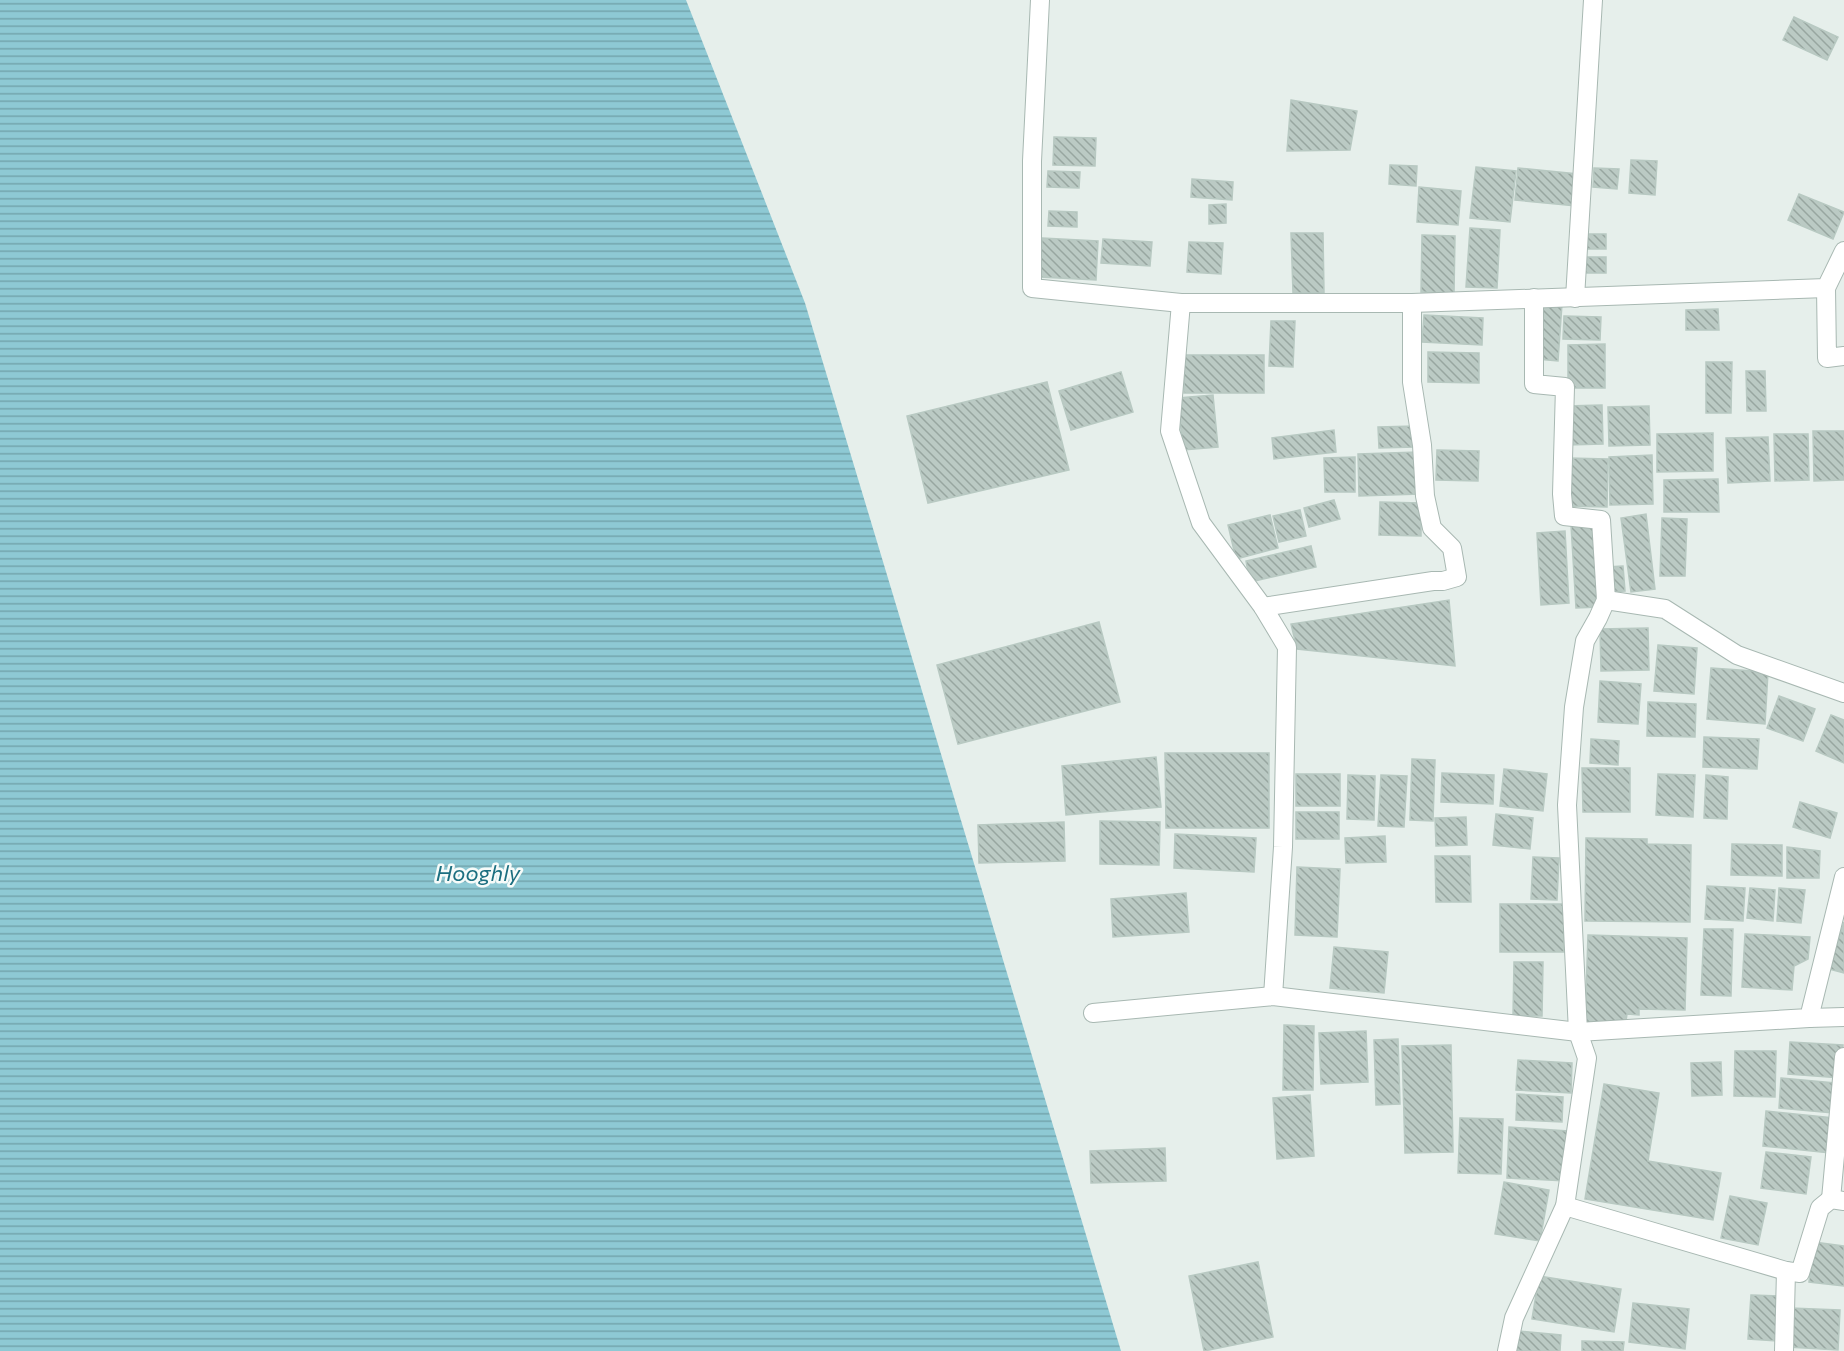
<svg xmlns="http://www.w3.org/2000/svg" width="1844" height="1351" viewBox="0 0 1844 1351" font-family="Commissioner,sans-serif">
	<style>
		.water { fill: url(#water-rules) }
		.building { fill: url(#building-back-hatch); stroke: #b8c9c2; stroke-width: 1.5 }
		.lines { fill: none; stroke-linecap: round; stroke-linejoin: round }
		.minor-casing { stroke: #a8b8b2; stroke-width: 20 }
		.minor { stroke: #fff; stroke-width: 18 }
		.labels { text-anchor: middle; stroke-width: 5; stroke-linejoin: round; paint-order: stroke }
		.water-label { font-size: 22px; font-style: italic; fill: #1c6f80; stroke: #f7fbf9 }
	</style>
	<defs>
		<pattern id="water-rules" width="6" height="5" patternUnits="userSpaceOnUse" patternTransform="scale(1.5)"><rect width="6" height="5" fill="#8ec9d4"/><path d="M0 2.5h6" fill="none" stroke="#74a5ad"/></pattern>
		<pattern id="building-back-hatch" width="6" height="6" patternUnits="userSpaceOnUse" patternTransform="scale(1.5)"><rect width="6" height="6" fill="#bbcac4"/><path d="M-1 5l2 2M0 0l6 6M5-1l2 2" fill="none" stroke="#98a6a0"/></pattern>
	</defs>
	<rect width="100%" height="100%" fill="#e6efeb"/>
	<!-- water -->
	<path class="water" d="M0,0H686L805,303L1121,1351H0Z"/>
	<!-- building -->
	<g class="building">
		<path d="M1794,17L1838,37L1827,60L1783,40Z"/>
		<path d="M1291,100L1357,111L1350,150L1287,151Z"/>
		<path d="M1054,137L1096,138L1095,166L1053,165Z"/>
		<path d="M1631,160L1657,161L1655,195L1629,193Z"/>
		<path d="M1390,165L1417,166L1416,186L1389,184Z"/>
		<path d="M1476,167L1516,171L1510,222L1470,218Z"/>
		<path d="M1518,168L1578,174L1576,206L1515,200Z"/>
		<path d="M1594,168L1619,169L1617,189L1593,187Z"/>
		<path d="M1048,171L1080,172L1079,188L1047,187Z"/>
		<path d="M1192,179L1233,182L1232,200L1191,197Z"/>
		<path d="M1419,187L1461,191L1458,225L1417,222Z"/>
		<path d="M1799,194L1844,212L1833,239L1788,220Z"/>
		<path d="M1226,204V223L1209,224V205Z"/>
		<path d="M1049,211L1077,212V227L1048,226Z"/>
		<path d="M1470,228L1500,230L1497,288L1466,287Z"/>
		<path d="M1291,233H1323L1324,293H1293Z"/>
		<rect x="1585" y="234" width="21" height="15"/>
		<path d="M1422,235L1455,236L1454,293L1421,292Z"/>
		<path d="M1042,238L1098,241L1096,280L1040,277Z"/>
		<path d="M1103,239L1152,242L1150,266L1101,263Z"/>
		<path d="M1189,242L1223,243L1221,274L1187,272Z"/>
		<path d="M1583,257H1606V273H1582Z"/>
		<path d="M1541,303L1562,304L1558,361L1537,359Z"/>
		<path d="M1718,309L1719,330H1686V310Z"/>
		<path d="M1424,315L1483,318L1482,345L1422,342Z"/>
		<path d="M1564,316L1601,317L1600,340L1563,339Z"/>
		<path d="M1271,321H1295L1293,367L1269,366Z"/>
		<path d="M1605,344V388H1568V345Z"/>
		<path d="M1428,352L1479,353V383L1428,382Z"/>
		<rect x="1184" y="355" width="80" height="38"/>
		<path d="M1706,362H1732L1731,413H1706Z"/>
		<path d="M1746,371H1765L1766,411H1747Z"/>
		<path d="M1121,372L1133,412L1071,430L1059,391Z"/>
		<path d="M1047,382L1069,470L928,503L907,416Z"/>
		<path d="M1213,395L1218,447L1183,450L1178,398Z"/>
		<path d="M1602,405L1603,444L1567,445L1566,406Z"/>
		<path d="M1649,406L1650,445L1609,446L1608,407Z"/>
		<path d="M1415,426V447L1379,448L1378,427Z"/>
		<path d="M1334,430L1336,452L1274,459L1272,438Z"/>
		<path d="M1813,431H1844V480L1814,481Z"/>
		<path d="M1713,433V471L1657,472V434Z"/>
		<path d="M1774,434H1808L1809,480L1775,481Z"/>
		<path d="M1768,437L1770,481L1728,483L1726,438Z"/>
		<path d="M1437,450L1479,451L1478,481L1436,480Z"/>
		<path d="M1418,452L1420,494L1359,496L1358,454Z"/>
		<path d="M1652,455L1653,504L1610,505L1609,457Z"/>
		<path d="M1355,457V492H1325L1324,458Z"/>
		<path d="M1568,458L1608,459L1607,507L1566,506Z"/>
		<path d="M1718,479L1719,512H1664V480Z"/>
		<path d="M1334,500L1340,519L1309,527L1304,508Z"/>
		<path d="M1380,502L1421,503V536L1379,535Z"/>
		<path d="M1300,510L1306,536L1279,542L1273,516Z"/>
		<path d="M1646,514L1655,589L1631,592L1621,518Z"/>
		<path d="M1270,515L1278,548L1236,559L1228,525Z"/>
		<path d="M1662,518L1687,519L1685,576H1660Z"/>
		<path d="M1594,523L1599,607L1576,608L1571,525Z"/>
		<path d="M1565,531L1569,603L1541,605L1537,533Z"/>
		<path d="M1311,546L1316,567L1250,582L1246,561Z"/>
		<path d="M1623,566L1625,591L1608,592L1606,567Z"/>
		<path d="M1449,600L1455,666L1297,649L1291,624Z"/>
		<path d="M1099,622L1120,702L958,744L937,665Z"/>
		<path d="M1648,628L1649,670L1601,671L1600,629Z"/>
		<path d="M1658,645L1697,648L1694,694L1654,691Z"/>
		<path d="M1711,668L1768,672L1765,724L1707,719Z"/>
		<path d="M1600,681L1641,684L1638,724L1598,722Z"/>
		<path d="M1779,696L1815,709L1803,741L1767,728Z"/>
		<path d="M1648,702L1696,704L1695,737L1647,736Z"/>
		<path d="M1831,715L1844,720V763L1816,751Z"/>
		<path d="M1704,737L1759,739L1757,769L1703,767Z"/>
		<path d="M1591,739L1619,741L1618,765L1590,763Z"/>
		<path d="M1165,753H1269V828H1166Z"/>
		<path d="M1156,757L1161,807L1066,815L1062,766Z"/>
		<path d="M1412,759L1435,760L1433,821L1410,820Z"/>
		<path d="M1582,768H1630V812H1583Z"/>
		<path d="M1504,769L1547,774L1543,811L1500,806Z"/>
		<path d="M1442,773L1494,775L1493,804L1441,802Z"/>
		<rect x="1296" y="774" width="44" height="32"/>
		<path d="M1658,774L1695,775L1693,817L1656,815Z"/>
		<path d="M1348,775L1375,776L1374,820L1347,819Z"/>
		<path d="M1381,775L1407,776L1404,827L1378,826Z"/>
		<path d="M1706,775L1728,777L1727,819L1704,818Z"/>
		<path d="M1800,802L1837,813L1830,838L1793,827Z"/>
		<rect x="1296" y="812" width="43" height="27"/>
		<path d="M1496,814L1533,818L1530,849L1493,845Z"/>
		<path d="M1466,817L1467,845L1436,846L1435,818Z"/>
		<path d="M1100,821L1160,822L1159,865L1100,864Z"/>
		<path d="M1064,822L1065,861L979,863L978,825Z"/>
		<path d="M1175,834L1256,838L1254,872L1174,868Z"/>
		<path d="M1385,836L1386,862L1346,863L1345,838Z"/>
		<path d="M1586,838L1647,839V844L1691,845L1690,922L1585,921Z"/>
		<path d="M1732,844L1782,845V876L1731,875Z"/>
		<path d="M1787,847L1820,851L1819,878H1787Z"/>
		<path d="M1435,856H1470L1471,902H1436Z"/>
		<path d="M1533,857L1559,858L1557,900L1531,899Z"/>
		<path d="M1297,867L1340,869L1337,937L1295,935Z"/>
		<path d="M1707,886L1745,888L1743,921L1705,919Z"/>
		<path d="M1750,888L1775,890L1773,921L1747,918Z"/>
		<path d="M1779,888L1805,890L1801,923L1777,921Z"/>
		<path d="M1186,893L1189,932L1113,937L1111,899Z"/>
		<rect x="1500" y="904" width="64" height="48"/>
		<path d="M1844,922V973L1829,969Z"/>
		<path d="M1704,929H1733L1731,996L1701,995Z"/>
		<path d="M1745,934L1810,937L1808,959L1794,966L1792,990L1742,987Z"/>
		<path d="M1588,935L1687,938L1685,1010L1639,1009V1015L1627,1014L1626,1021L1616,1020V1024L1585,1023Z"/>
		<path d="M1334,947L1388,952L1384,993L1330,988Z"/>
		<path d="M1514,962H1543L1542,1016H1513Z"/>
		<path d="M1284,1025L1314,1026L1313,1090H1283Z"/>
		<path d="M1366,1031L1368,1082L1321,1084L1319,1033Z"/>
		<path d="M1398,1039L1400,1104L1376,1105L1374,1040Z"/>
		<path d="M1790,1042L1843,1045L1841,1078L1788,1074Z"/>
		<path d="M1451,1045L1453,1152L1405,1153L1402,1046Z"/>
		<path d="M1735,1051H1776L1775,1097L1734,1096Z"/>
		<path d="M1518,1060L1572,1063L1571,1093L1516,1090Z"/>
		<path d="M1721,1062L1722,1095L1692,1096L1691,1063Z"/>
		<path d="M1781,1078L1835,1083L1833,1113L1779,1108Z"/>
		<path d="M1604,1084L1659,1093L1648,1161L1721,1173L1713,1220L1585,1199Z"/>
		<path d="M1517,1094L1563,1097L1562,1122L1516,1120Z"/>
		<path d="M1310,1095L1314,1156L1277,1159L1273,1098Z"/>
		<path d="M1766,1111L1834,1118L1830,1153L1763,1146Z"/>
		<path d="M1460,1118L1503,1119L1501,1174L1458,1173Z"/>
		<path d="M1509,1127L1568,1131L1566,1181L1507,1178Z"/>
		<path d="M1165,1148L1166,1181L1091,1183L1090,1151Z"/>
		<path d="M1766,1152L1811,1157L1806,1194L1761,1188Z"/>
		<path d="M1504,1182L1549,1190L1540,1241L1495,1234Z"/>
		<path d="M1730,1196L1767,1203L1758,1245L1721,1238Z"/>
		<path d="M1814,1242L1844,1246V1286L1809,1282Z"/>
		<path d="M1258,1262L1273,1337L1204,1351L1189,1276Z"/>
		<path d="M1539,1276L1621,1289L1614,1332L1532,1319Z"/>
		<path d="M1751,1295L1780,1296L1777,1341L1748,1339Z"/>
		<path d="M1633,1303L1689,1309L1685,1349L1629,1342Z"/>
		<path d="M1790,1308L1840,1310L1838,1350L1788,1347Z"/>
		<path d="M1518,1331L1561,1335L1560,1351H1516Z"/>
		<path d="M1582,1341L1624,1342L1623,1351H1582Z"/>
	</g>
	<g class="lines">
		<defs>
			<g id="minor">
				<path d="M1040,0L1032,161V288L1181,303H1412L1826,288L1844,251"/>
				<path d="M1826,288L1827,358L1844,356"/>
				<path d="M1575,298L1593,0"/>
				<path d="M1181,303L1170,431L1201,523L1263,607L1287,647L1283,847L1273,996"/>
				<path d="M1606,600L1665,609L1737,655L1844,693"/>
				<path d="M1263,607L1433,581H1443L1457,577L1452,548L1432,528L1425,496L1422,445L1412,382V303"/>
				<path d="M1093,1013L1273,996L1578,1032L1809,1018L1844,877"/>
				<path d="M1809,1018L1844,1017"/>
				<path d="M1831,1199L1844,1057"/>
				<path d="M1565,1206L1786,1271L1800,1273L1820,1208L1831,1199L1844,1201"/>
				<path d="M1507,1351L1514,1318L1565,1206L1587,1058L1578,1032L1567,805L1574,707L1585,641L1598,618L1606,600L1601,520L1564,516L1562,494L1565,387L1534,384V298"/>
				<path d="M1784,1351L1786,1271"/>
			</g>
		</defs>
		<!-- minor casing -->
		<use href="#minor" class="minor-casing"/>
		<!-- minor -->
		<use href="#minor" class="minor"/>
	</g>
	<g class="labels">
		<!-- water labels -->
		<g class="water-label">
			<text x="478" y="881">Hooghly</text>
		</g>
	</g>
</svg>
